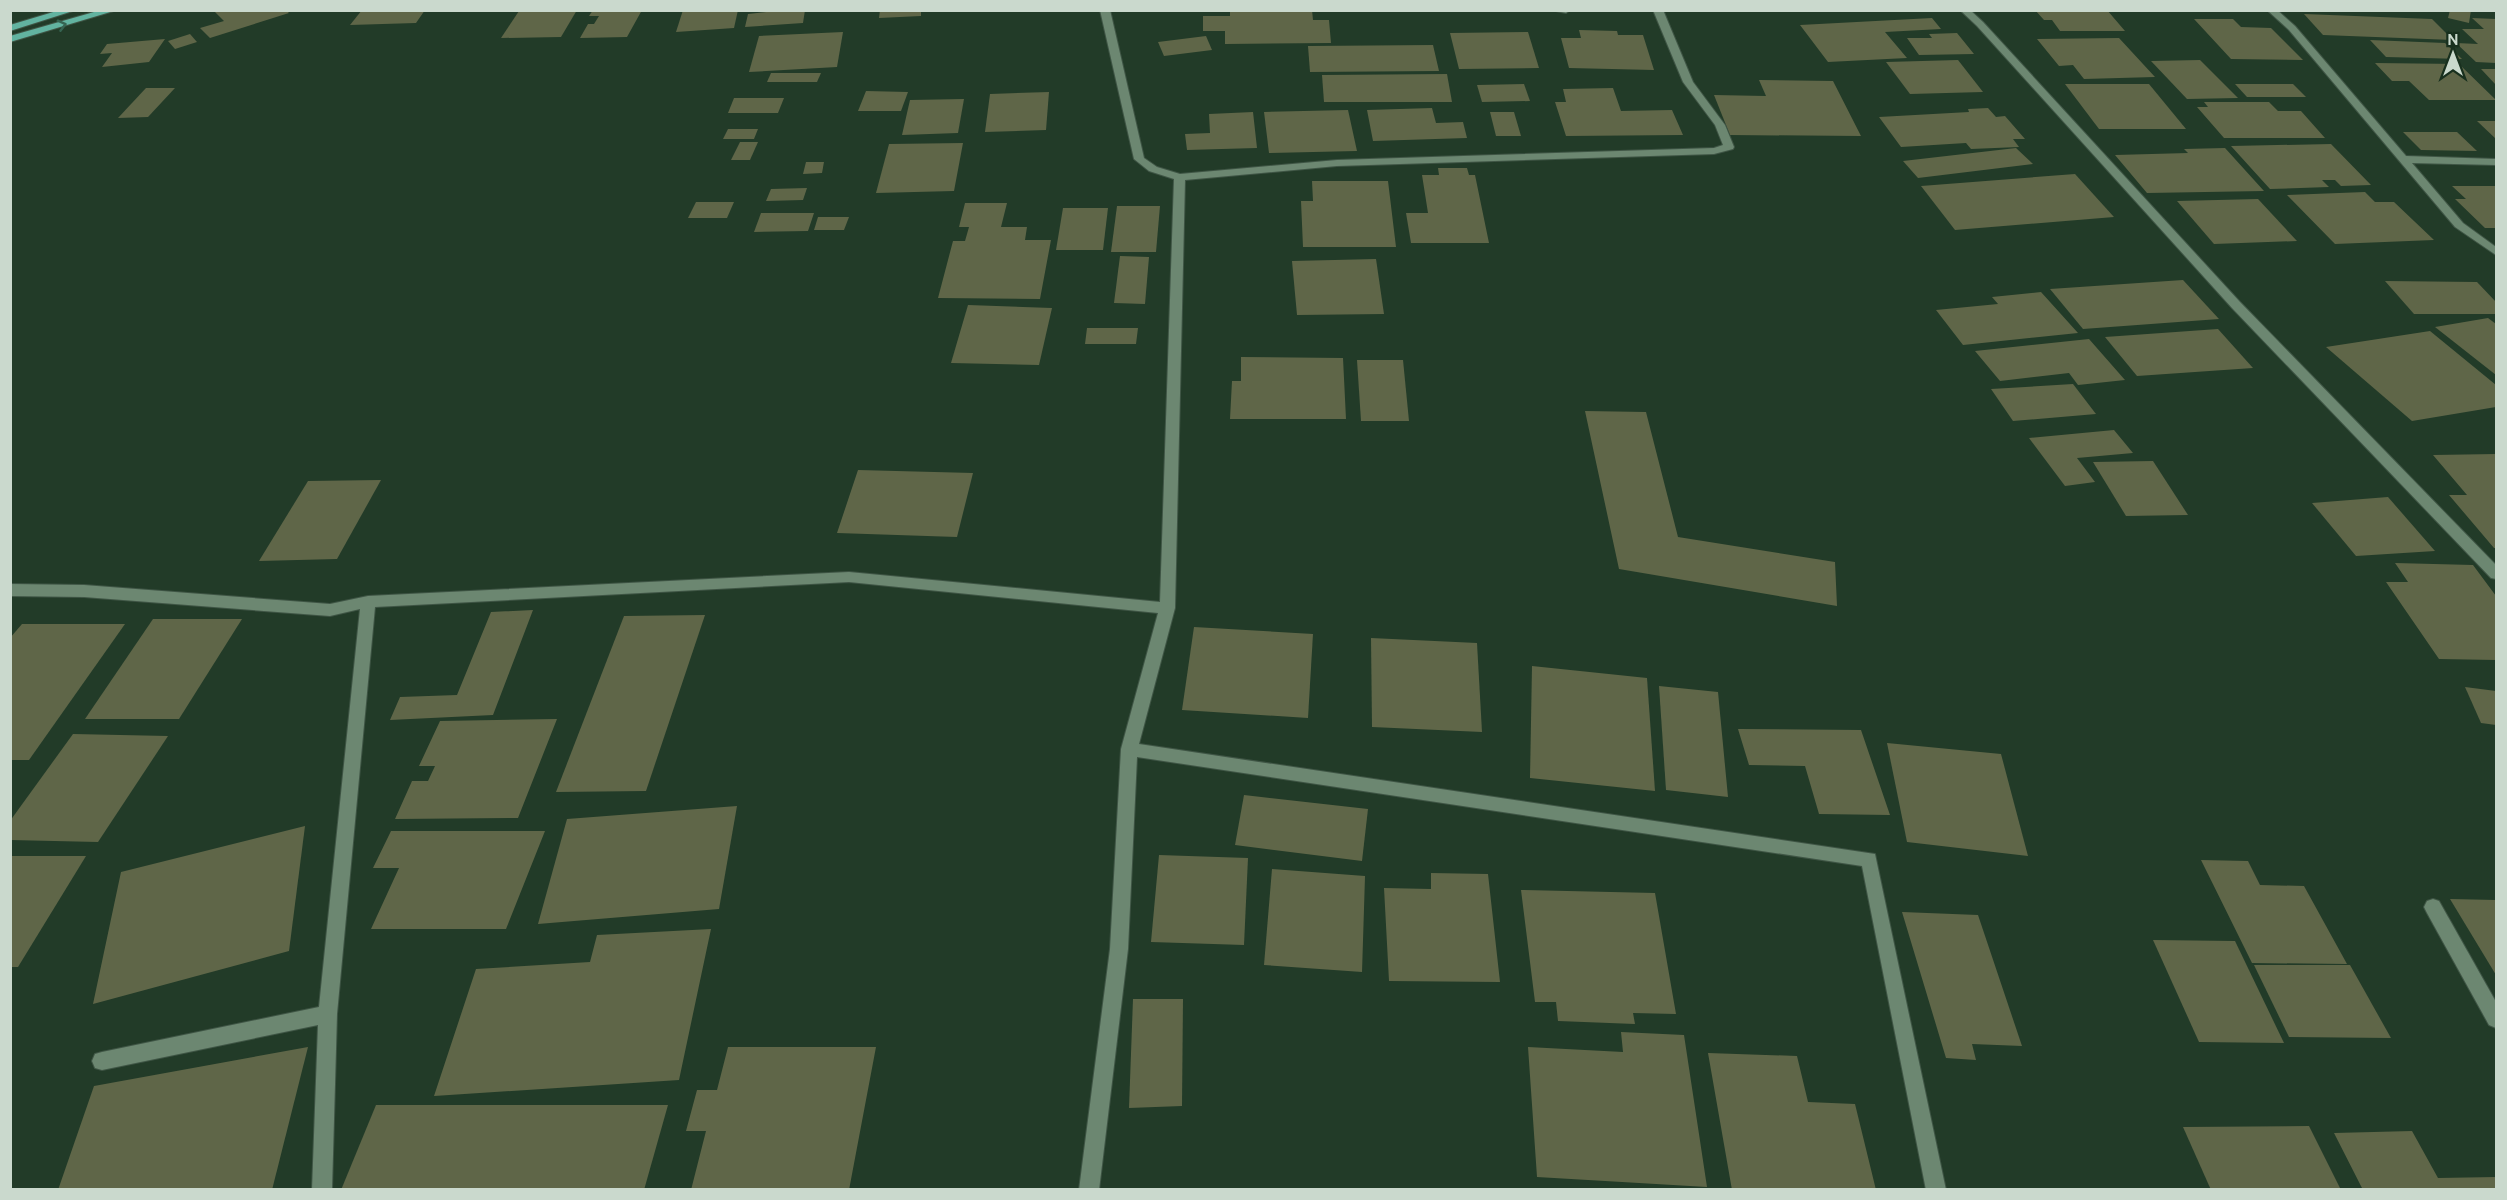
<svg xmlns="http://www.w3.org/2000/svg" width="2507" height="1200" viewBox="0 0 2507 1200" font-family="Cabin,sans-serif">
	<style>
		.building { fill: #5f6648 }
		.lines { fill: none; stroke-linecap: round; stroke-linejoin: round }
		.minor-casing { stroke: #3f5545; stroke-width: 2 }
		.major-casing { stroke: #3f5545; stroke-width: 2 }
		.minor { fill: #6c8771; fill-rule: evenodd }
		.major { fill: #62b3a0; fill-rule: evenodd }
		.oneway { stroke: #366452 }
	</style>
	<rect width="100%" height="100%" fill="#223b28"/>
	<!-- building -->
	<g class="building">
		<path d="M219,10H286L289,13L210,38L200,28L224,21L215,12Z"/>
		<path d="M362,10H425L416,23L350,25Z"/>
		<path d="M577,10L561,37L501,38L519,11Z"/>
		<path d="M593,10H642L627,37L580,38L588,24H594L599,16H589Z"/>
		<path d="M683,10H738L734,28L676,32Z"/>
		<path d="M783,10H805L803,23L745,27L748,14Z"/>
		<path d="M880,10H921V16L879,18Z"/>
		<path d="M1230,10H1312L1313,20H1329L1331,43L1225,44V31H1203V16H1230Z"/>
		<path d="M2035,10H2107L2125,31H2060L2052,20H2044Z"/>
		<path d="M2450,10H2471L2469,23L2448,18Z"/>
		<path d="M2304,14L2432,19L2453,40L2323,35Z"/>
		<path d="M1932,18L1941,29L1885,32L1907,58L1828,62L1800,25Z"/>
		<path d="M2472,18L2496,19V63L2476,62L2456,43L2478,44L2462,29H2484Z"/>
		<path d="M2194,19H2233L2241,27L2271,28L2303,60L2231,59Z"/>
		<path d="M1579,30L1617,31L1618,35H1643L1654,70L1569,68L1561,38H1581Z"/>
		<path d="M843,32L837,67L749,72L759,36Z"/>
		<path d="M1528,32L1539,68L1459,69L1450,33Z"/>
		<path d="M1957,33L1974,54L1919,55L1907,38H1932L1929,34Z"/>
		<path d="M190,34L197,42L175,49L168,41Z"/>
		<path d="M1206,36L1212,50L1164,56L1158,42Z"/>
		<path d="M2119,38L2155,77L2084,79L2073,65L2059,66L2037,39Z"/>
		<path d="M165,39L149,62L102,67L112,53L100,54L107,44Z"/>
		<path d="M2370,40L2445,43L2462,59L2386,57Z"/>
		<path d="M1433,45L1439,71L1310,72L1308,46Z"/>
		<path d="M1958,60L1983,92L1910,94L1886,62Z"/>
		<path d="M2200,60L2238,98L2187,99L2151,61Z"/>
		<path d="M2375,63L2459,64L2496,100H2429L2409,81H2392Z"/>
		<path d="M2481,69H2496V85Z"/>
		<path d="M771,73H821L817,82H767Z"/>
		<path d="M1447,74L1452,102H1324L1322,75Z"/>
		<path d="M1759,80L1833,81L1861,136L1730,135L1714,95L1766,96Z"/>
		<path d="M1524,84L1530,101L1482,102L1477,85Z"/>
		<path d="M2065,84H2149L2186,129H2099Z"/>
		<path d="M2235,84H2293L2306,97H2247Z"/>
		<path d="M146,88H175L148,117L118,118Z"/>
		<path d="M1613,88L1621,111L1672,110L1683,135L1566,136L1555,102H1566L1563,89Z"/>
		<path d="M866,91L908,92L901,111H858Z"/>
		<path d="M1049,92L1046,130L985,132L990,94Z"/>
		<path d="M734,98H784L778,113H728Z"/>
		<path d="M964,99L958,133L902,135L910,100Z"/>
		<path d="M2204,102H2269L2278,111H2301L2325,138H2224L2197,107H2208Z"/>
		<path d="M1432,108L1436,123L1463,122L1467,138L1373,141L1367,110Z"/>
		<path d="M1988,108L1996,117L2005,116L2025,139H2013L2019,147L1971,149L1966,143L1901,147L1879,117L1969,112L1968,109Z"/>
		<path d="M1348,110L1357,151L1269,153L1264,112Z"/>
		<path d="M1253,112L1257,148L1187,150L1185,134L1210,133L1209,114Z"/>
		<path d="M1490,112H1514L1521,136H1496Z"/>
		<path d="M2477,121H2496V139Z"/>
		<path d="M728,129H758L754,139H723Z"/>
		<path d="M2403,132H2457L2477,151L2421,150Z"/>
		<path d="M740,142H758L750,160H731Z"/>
		<path d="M963,143L954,191L876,193L889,144Z"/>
		<path d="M2331,144L2371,185L2341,186L2335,180H2322L2329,187L2270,189L2231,146Z"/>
		<path d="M2016,148L2033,164L1918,178L1903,161Z"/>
		<path d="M2225,148L2264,191L2147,193L2115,155L2188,153L2184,149Z"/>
		<path d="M806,162H824L822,173L803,174Z"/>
		<path d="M1438,168H1467L1469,175H1475L1489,243H1411L1406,213H1428L1422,175H1439Z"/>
		<path d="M2075,174L2114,217L1955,230L1921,186Z"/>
		<path d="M1312,181H1388L1396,247H1303L1301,201H1313Z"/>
		<path d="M2452,186H2496V228H2485L2455,199H2466Z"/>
		<path d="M807,188L803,200L766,201L771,189Z"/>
		<path d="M2365,192L2375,202H2394L2434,240L2335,244L2287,195Z"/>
		<path d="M2258,199L2297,241L2214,244L2177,201Z"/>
		<path d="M696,202H734L727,218H688Z"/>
		<path d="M965,203H1007L1001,227H1027L1025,240H1051L1040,299L938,298L953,241H965L969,227H959Z"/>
		<path d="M1117,206H1160L1156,252H1111Z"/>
		<path d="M1063,208H1108L1103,250H1056Z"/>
		<path d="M761,213H814L808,231L754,232Z"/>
		<path d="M818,217H849L844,230H814Z"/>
		<path d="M1120,256L1149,257L1145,304L1114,303Z"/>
		<path d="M1376,259L1384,314L1297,315L1292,261Z"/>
		<path d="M2183,280L2219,319L2083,329L2050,289Z"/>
		<path d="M2385,281L2477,282L2496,302V314H2414Z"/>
		<path d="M2041,292L2078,333L1963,345L1936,310L1998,304L1992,297Z"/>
		<path d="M968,305L1052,308L1039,365L951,363Z"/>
		<path d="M2488,318L2496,324V375L2435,327Z"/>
		<path d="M1087,328H1138L1136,344H1085Z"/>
		<path d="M2218,329L2253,368L2137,376L2105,337Z"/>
		<path d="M2430,331L2496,385V407L2412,421L2326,347Z"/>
		<path d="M2089,339L2125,380L2078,385L2069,373L2000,381L1975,351Z"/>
		<path d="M1241,357L1343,358L1346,419H1230L1232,381H1241Z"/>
		<path d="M1357,360H1403L1409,421H1361Z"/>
		<path d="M2073,384L2096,414L2013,421L1991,389Z"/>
		<path d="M1585,411L1646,412L1678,537L1835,562L1837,606L1619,569Z"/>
		<path d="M2114,430L2133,453L2077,458L2095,482L2065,486L2029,438Z"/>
		<path d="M2496,454V548H2494L2449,495H2467L2433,455Z"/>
		<path d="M2153,461L2188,515L2126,516L2093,462Z"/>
		<path d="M858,470L973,473L957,537L837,533Z"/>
		<path d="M381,480L337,559L259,561L308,481Z"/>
		<path d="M2388,497L2435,551L2356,556L2312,503Z"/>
		<path d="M2395,563L2473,565L2496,596V660L2439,659L2386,582H2408Z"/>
		<path d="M533,610L493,715L390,720L400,697L457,695L491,612Z"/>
		<path d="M705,615L646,791L556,792L624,616Z"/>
		<path d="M153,619H242L179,719H85Z"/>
		<path d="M22,624H125L29,760H10V638Z"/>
		<path d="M1194,627L1313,634L1308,718L1182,710Z"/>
		<path d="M1371,638L1477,643L1482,732L1372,727Z"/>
		<path d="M1532,666L1647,678L1655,791L1530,778Z"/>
		<path d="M1659,686L1718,692L1728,797L1666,790Z"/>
		<path d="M2465,687L2496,691V725L2481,723Z"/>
		<path d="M557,719L518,818L395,819L412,781H428L435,766H419L440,721Z"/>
		<path d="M1738,729L1861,730L1890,815L1819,814L1805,766L1749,765Z"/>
		<path d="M73,734L168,736L98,842L10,840V821Z"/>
		<path d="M1887,743L2001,754L2028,856L1907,842Z"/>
		<path d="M1244,795L1368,809L1362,861L1235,845Z"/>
		<path d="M737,806L719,909L538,924L567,819Z"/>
		<path d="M305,826L289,951L93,1004L121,872Z"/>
		<path d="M391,831H545L506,929H371L399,868H373Z"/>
		<path d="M1159,855L1248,858L1244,945L1151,942Z"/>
		<path d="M10,856H86L18,967H10Z"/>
		<path d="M2201,860L2248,861L2260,885L2304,886L2347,964L2252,963Z"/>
		<path d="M1272,869L1365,876L1362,972L1264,965Z"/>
		<path d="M1431,873L1488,874L1500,982L1389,981L1384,888L1431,889Z"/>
		<path d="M1521,890L1655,893L1676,1014L1633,1013L1635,1024L1558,1021L1556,1002H1535Z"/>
		<path d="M2450,899L2496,900V975Z"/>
		<path d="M1902,912L1978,915L2022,1046L1972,1044L1976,1060L1946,1058Z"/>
		<path d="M711,929L679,1080L434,1096L476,969L590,962L597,935Z"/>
		<path d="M2153,940L2235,941L2284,1043L2199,1042Z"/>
		<path d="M2254,965H2350L2391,1038L2289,1037Z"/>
		<path d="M1133,999H1183L1182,1106L1129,1108Z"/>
		<path d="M1621,1032L1684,1035L1707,1187L1537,1177L1528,1047L1623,1052Z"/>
		<path d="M308,1047L272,1190H58L94,1086Z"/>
		<path d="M728,1047H876L849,1190H691L706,1131H686L697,1090H717Z"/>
		<path d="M1708,1053L1797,1056L1808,1102L1855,1104L1876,1190H1732Z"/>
		<path d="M376,1105H668L644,1190H341Z"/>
		<path d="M2309,1126L2341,1190H2211L2183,1127Z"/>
		<path d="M2412,1131L2438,1178L2496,1177V1190H2363L2334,1133Z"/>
	</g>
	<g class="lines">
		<defs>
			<g id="minor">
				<path d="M1100,10H1110L1144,158L1157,167L1180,174L1337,160L1714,148L1723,145L1715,125L1683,82L1653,10H1663L1693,82L1725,125L1734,147L1733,149L1714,154L1337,166L1185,180L1175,608L1139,744L1875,854L1946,1190H1926L1862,866L1137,757L1128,949L1099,1190H1079L1110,949L1121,749L1158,613L849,582L375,607L337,1014L332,1190H312L318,1025L102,1070L95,1068L92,1061L95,1054L102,1052L319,1007L360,609L330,616L84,597L10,596V584L84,585L330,604L368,596L849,572L1160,602L1174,179L1149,171L1134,159Z"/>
				<path d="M1551,10H1570L1566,13Z"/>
				<path d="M1960,10H1970L1983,22L2240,302L2496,565V579L2491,578L2232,308L1977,26Z"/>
				<path d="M2267,10H2277L2295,26L2406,156L2496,159V165L2412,163L2463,223L2496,247V255L2455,227L2289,30Z"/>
				<path d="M2433,899L2439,901L2496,1002V1028L2489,1025L2427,913L2424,907L2427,901Z"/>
			</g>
			<g id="major">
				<path d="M60,10H76L10,31V25Z"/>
				<path d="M101,10H117L10,42V36Z"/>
			</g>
		</defs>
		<!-- minor casing -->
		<use href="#minor" class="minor-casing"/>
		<!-- major casing -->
		<use href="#major" class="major-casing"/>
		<!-- minor -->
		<use href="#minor" class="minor"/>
		<!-- major -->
		<use href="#major" class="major"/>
	</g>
	<!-- one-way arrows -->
	<defs><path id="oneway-chevron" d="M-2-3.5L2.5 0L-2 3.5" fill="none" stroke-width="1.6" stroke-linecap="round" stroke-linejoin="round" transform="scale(1.5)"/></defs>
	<use class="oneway" href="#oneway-chevron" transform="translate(62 25) rotate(-15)"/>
	<!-- border -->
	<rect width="2507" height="1200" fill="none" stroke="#cad9cd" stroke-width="24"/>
	<!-- north arrow -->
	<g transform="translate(2453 54)" stroke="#18301e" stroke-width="4.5" paint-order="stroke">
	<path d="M0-4.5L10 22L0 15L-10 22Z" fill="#cad9cd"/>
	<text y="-9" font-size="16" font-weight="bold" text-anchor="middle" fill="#cad9cd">N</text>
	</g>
</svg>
